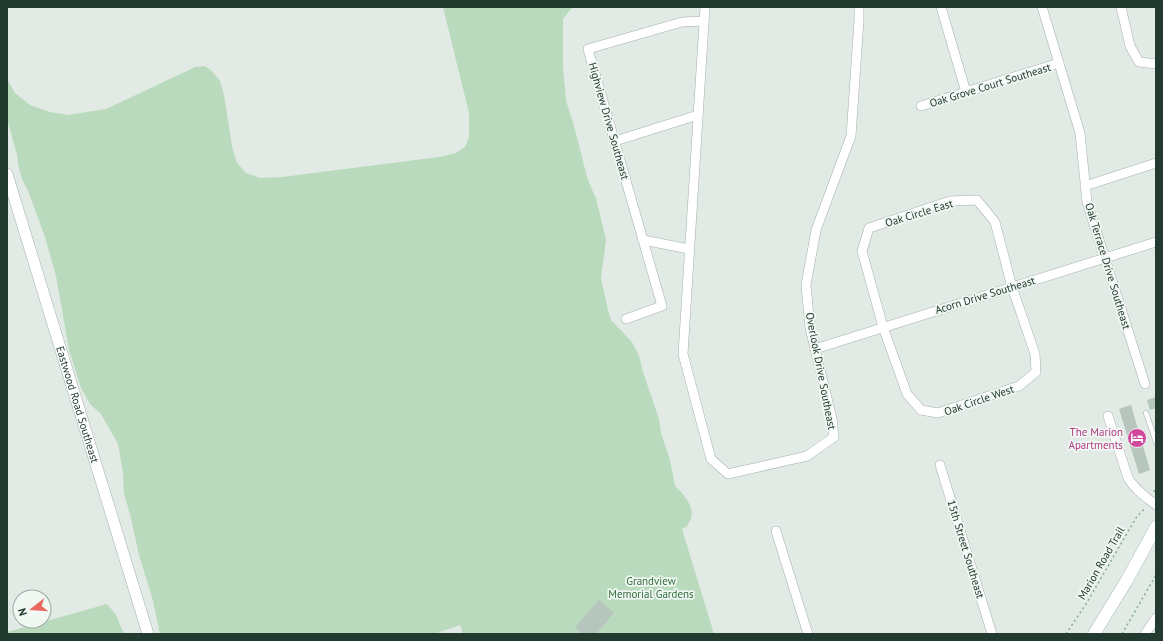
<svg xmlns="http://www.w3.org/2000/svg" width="1163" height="641" viewBox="0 0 1163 641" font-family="'PT Sans',sans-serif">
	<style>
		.green { fill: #badabd }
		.building { fill: #b6c5bd }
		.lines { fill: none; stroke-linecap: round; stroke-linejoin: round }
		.service-casing { stroke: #a4b2aa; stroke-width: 5.5 }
		.minor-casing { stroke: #a4b2aa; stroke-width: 10 }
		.tertiary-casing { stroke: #a4b2aa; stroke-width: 12 }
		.secondary-casing { stroke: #a2b8ad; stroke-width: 13 }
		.path { stroke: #83ac98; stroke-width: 1.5; stroke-dasharray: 2 3; stroke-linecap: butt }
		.service { stroke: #fff; stroke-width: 4.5 }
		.minor { stroke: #fff; stroke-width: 9 }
		.tertiary { stroke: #fff; stroke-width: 11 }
		.secondary { stroke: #fff; stroke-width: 12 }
		.labels { text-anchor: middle; stroke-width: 3.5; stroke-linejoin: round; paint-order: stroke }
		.street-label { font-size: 11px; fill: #223a2f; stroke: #f1f7f3 }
		.hotel-label { font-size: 11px; fill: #b23c85; stroke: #f1f7f3; text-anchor: end }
		.park-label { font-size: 11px; fill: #2f6e3c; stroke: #f1f7f3 }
	</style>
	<rect width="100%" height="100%" fill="#e1eae4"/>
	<!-- green -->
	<g class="green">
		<path d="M443,7H575L571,9L563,19V68L566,101L573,122L587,177L593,192L596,198L606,240L601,278L608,310L611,320L632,342L639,356L643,372L659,419L661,433L670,460L675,486L683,494L689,503L692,512L691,519L687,526L682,529L714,634H463L460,625L434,634H160L153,601L139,555L130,514L124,494L123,473L118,444L101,414L90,404L81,388L69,350L56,276L45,237L28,191L22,179L19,168L17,155L7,119V79L15,93L30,105L50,112L68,115L106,109L189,70L195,67L205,66L212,71L220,81L224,95L232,146L237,163L246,173L261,178L282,177L439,157L456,153L465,147L469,137V113Z"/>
		<path d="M107,604L116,615L124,634H7V632Z"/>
	</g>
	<!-- building -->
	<g class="building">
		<path d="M1156,397V408L1150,410L1147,400Z"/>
		<path d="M1131,405L1150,470L1139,474L1119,409Z"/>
		<path d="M599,600L614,613L596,634H582L575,627Z"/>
	</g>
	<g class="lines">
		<defs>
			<path id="service" d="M1146,413L1156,442"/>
			<g id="minor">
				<path d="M705,7L683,354L711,459L728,474L807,456L834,437L832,419L810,328L806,285L816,230L851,136L859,20V7"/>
				<path d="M941,7L966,92"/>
				<path d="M1042,7L1080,133L1087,202L1145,384"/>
				<path d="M1121,7L1130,46L1139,62L1156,64"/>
				<path d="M921,106L1059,63"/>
				<path d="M615,141L698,115"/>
				<path d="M1085,186L1156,163"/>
				<path d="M977,200L995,222L1012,287L1035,354L1036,372L1019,386L938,413L921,410L907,394L883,327L862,251L869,228L950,201Z"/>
				<path d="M689,249L643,240L588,49L682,22L704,21"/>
				<path d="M626,319L662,306L643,240"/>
				<path d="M815,349L1156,242"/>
				<path d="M1108,416L1128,478C1135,490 1146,497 1156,505"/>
				<path d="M940,465L992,634"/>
				<path d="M776,531L808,634"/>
				<path d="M1145,634L1156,618"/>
			</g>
			<g id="tertiary">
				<path id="s1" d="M7,174L148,634"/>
			</g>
			<path id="secondary" d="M1094,634L1127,580L1156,527"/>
		</defs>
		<!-- service casing -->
		<use href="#service" class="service-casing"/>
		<!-- minor casing -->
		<use href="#minor" class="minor-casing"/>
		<!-- tertiary casing -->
		<use href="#tertiary" class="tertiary-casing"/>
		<!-- secondary casing -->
		<use href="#secondary" class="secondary-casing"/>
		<!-- path -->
		<g class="path">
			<path d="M1154,492L1156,487"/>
			<path d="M1066,634L1086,604L1136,518L1145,508"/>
			<path d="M1122,634L1156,575"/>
		</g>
		<!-- service -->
		<use href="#service" class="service"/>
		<!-- minor -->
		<use href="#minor" class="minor"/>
		<!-- tertiary -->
		<use href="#tertiary" class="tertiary"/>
		<!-- secondary -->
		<use href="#secondary" class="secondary"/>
	</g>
	<!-- icons -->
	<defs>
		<symbol id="hotel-disc" viewBox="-11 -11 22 22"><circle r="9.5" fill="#d1479c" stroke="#f1f7f3"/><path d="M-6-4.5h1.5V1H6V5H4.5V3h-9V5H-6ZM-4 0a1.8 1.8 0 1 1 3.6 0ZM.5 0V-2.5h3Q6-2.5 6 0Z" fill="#fff"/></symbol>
	</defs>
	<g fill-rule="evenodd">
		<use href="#hotel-disc" x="1126" y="427" width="22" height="22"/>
	</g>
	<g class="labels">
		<!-- street labels -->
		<g class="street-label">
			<text transform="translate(990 85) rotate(-17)" y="4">Oak Grove Court Southeast</text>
			<text transform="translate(609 121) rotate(74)" y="4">Highview Drive Southeast</text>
			<text transform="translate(919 213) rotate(-17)" y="4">Oak Circle East</text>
			<text transform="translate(1108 266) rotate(73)" y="4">Oak Terrace Drive Southeast</text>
			<text transform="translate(985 295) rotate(-17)" y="4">Acorn Drive Southeast</text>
			<text transform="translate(821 371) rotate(79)" y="4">Overlook Drive Southeast</text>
			<text transform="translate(979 400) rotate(-19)" y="4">Oak Circle West</text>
			<text dy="4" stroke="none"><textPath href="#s1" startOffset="241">Eastwood Road Southeast</textPath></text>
			<text transform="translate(966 549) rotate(73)" y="4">15th Street Southeast</text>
			<text transform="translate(1101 563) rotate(-60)" y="4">Marion Road Trail</text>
		</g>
		<!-- hotel labels -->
		<g class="hotel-label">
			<text x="1123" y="436">The Marion<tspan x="1123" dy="13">Apartments</tspan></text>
		</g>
		<!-- park labels -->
		<g class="park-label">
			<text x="651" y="585">Grandview<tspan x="651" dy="13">Memorial Gardens</tspan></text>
		</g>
	</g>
	<!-- border -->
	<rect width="1163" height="641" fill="none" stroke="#223a2f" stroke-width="16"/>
	<!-- north arrow -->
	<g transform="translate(32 609) rotate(253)"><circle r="19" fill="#f1f7f3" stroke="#9eaba5"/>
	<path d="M0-3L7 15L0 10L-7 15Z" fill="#e9695f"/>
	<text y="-6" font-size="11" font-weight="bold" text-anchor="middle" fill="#223a2f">N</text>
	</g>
</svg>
